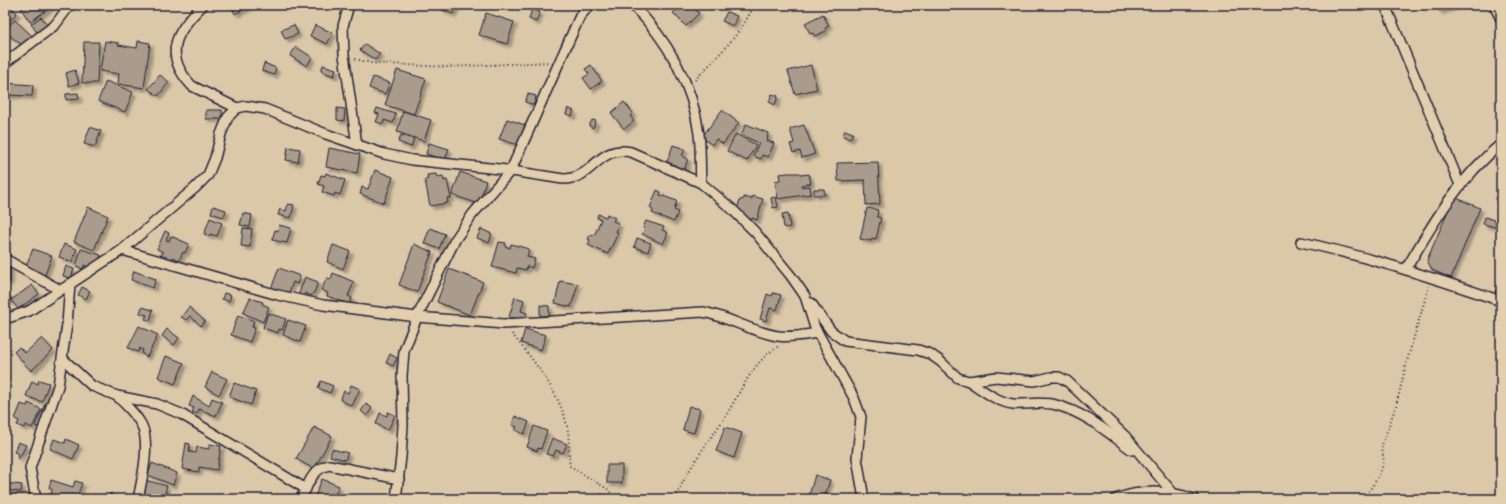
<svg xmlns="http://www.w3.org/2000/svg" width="1506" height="504" viewBox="0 0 1506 504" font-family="Kalam,sans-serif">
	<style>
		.building { fill: #aa9c8c; stroke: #22223b; filter: url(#shadow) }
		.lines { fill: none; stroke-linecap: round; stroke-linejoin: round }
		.street-casing { stroke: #22223b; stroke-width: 12 }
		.path { stroke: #22223b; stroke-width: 2; stroke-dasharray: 1 3; stroke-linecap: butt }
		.street { stroke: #e3cfad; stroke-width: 9 }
	</style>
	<defs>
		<filter id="shadow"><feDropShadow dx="3.5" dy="3.5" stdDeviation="1" flood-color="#0004"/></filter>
	</defs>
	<rect width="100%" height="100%" fill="#dbc8a8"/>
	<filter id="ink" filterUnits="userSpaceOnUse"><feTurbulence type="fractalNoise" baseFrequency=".025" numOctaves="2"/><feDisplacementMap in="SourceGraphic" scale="8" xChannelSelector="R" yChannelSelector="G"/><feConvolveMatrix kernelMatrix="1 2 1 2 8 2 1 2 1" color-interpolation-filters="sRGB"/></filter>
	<g filter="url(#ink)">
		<!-- building -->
		<g class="building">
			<path d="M5,5H9L17,13L5,26Z"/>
			<path d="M27,5H51L52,6L30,22L21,9Z"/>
			<path d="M231,5H252L235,14Z"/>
			<path d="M444,5H456L453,14L442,10Z"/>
			<path d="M682,5H691L699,13L686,26L673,13Z"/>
			<path d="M1437,5H1454L1455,6L1439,11Z"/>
			<path d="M532,9L540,12L536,22L529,19Z"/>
			<path d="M727,12L737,16L733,26L722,21Z"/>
			<path d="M486,13L514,22L507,44L479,35Z"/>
			<path d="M823,14L829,26L825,28L826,31L815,36L813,33L810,34L805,23Z"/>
			<path d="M41,17L49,27L38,34L31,24Z"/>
			<path d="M15,20L32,36L23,46L5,32V29Z"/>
			<path d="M294,25L298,34L285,39L281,30Z"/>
			<path d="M315,25L333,33L327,44L310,36Z"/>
			<path d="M105,41L119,43L118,45L137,48L138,41L150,43L144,88L118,84L119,74L100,71Z"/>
			<path d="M84,42H99L97,83H82Z"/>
			<path d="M365,44L380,54L375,60L360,50Z"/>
			<path d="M296,47L312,57L307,66L290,56Z"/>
			<path d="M264,63L276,68L274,75L262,71Z"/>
			<path d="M323,65L336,69L334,76L321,71Z"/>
			<path d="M591,65L602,81L591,89L583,78L589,74L585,69Z"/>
			<path d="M811,65L817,89L795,94L788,71Z"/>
			<path d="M75,70L79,83L69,86L66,73Z"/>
			<path d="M397,70L426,79L414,114L385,105Z"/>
			<path d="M160,75L169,82L158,96L148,89Z"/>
			<path d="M373,77L390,83L385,94L369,88Z"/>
			<path d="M106,81L133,92L125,112L98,101Z"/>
			<path d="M5,83L33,85L32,96L5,95Z"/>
			<path d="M78,93L79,99L66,100V94Z"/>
			<path d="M528,94L536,96L534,105L525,102Z"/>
			<path d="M772,94L778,96L775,105L769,102Z"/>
			<path d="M624,102L633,113L630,116L634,121L624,129L611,113Z"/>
			<path d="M337,108L345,109L344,121L337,120Z"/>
			<path d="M377,108L396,114L393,123L384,120L383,124L376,122L379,114L375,113Z"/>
			<path d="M568,108L574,111L572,116L566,114Z"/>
			<rect x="206" y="110" width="16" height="9"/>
			<path d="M722,110L739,123L723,144L716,139L712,145L702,137Z"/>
			<path d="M403,111L431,120L424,141L397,132Z"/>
			<path d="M507,119L525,125L518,145L499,139Z"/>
			<path d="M592,120L596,121L593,128L589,126Z"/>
			<path d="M746,124L768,133L767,141L774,143L768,157L762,155L761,159L753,156L759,143L741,135Z"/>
			<path d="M804,125L815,154L802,158L800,151L793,153L790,144L794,143L790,129Z"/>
			<path d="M90,127L101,131L95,147L84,144Z"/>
			<path d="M845,130L853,133L850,139L843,136Z"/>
			<path d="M736,134L756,145L747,161L727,151Z"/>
			<path d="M401,135L414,139L411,147L398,142Z"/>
			<path d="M429,143L449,149L445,160L426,154Z"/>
			<path d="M673,145L685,149L682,156L688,159L683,173L674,169L675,165L667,162Z"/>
			<path d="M288,147L300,149L298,162L286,160Z"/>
			<path d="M329,148L360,154L357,173L326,167Z"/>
			<path d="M878,162L880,204L866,205L865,180L838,181L837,163Z"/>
			<path d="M375,170L393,177L384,203L360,194L362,187L368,189Z"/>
			<path d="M460,172L486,181L479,204L452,195Z"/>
			<path d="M326,173L345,180L340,195L335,193L334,196L322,192L324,186L318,184L321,175L325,176Z"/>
			<path d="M788,173H800L801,175L809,174L811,183L801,185V187L810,186L811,194L778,199L775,181L780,180L779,174Z"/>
			<path d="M436,174L437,177L443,176L444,181L447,180L451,198H447L448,203L430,206L425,180L428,179L427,175Z"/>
			<path d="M814,189H824L825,195H814Z"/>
			<path d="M657,190L661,192L660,195L677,201L674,210L678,212L674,222L652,213L653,210L650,208Z"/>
			<path d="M752,196L763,199L757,220L752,218L751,221L742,218L737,209L740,200L744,199V197L752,199Z"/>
			<path d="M776,197L778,207L773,208L771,198Z"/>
			<path d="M1454,197L1480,208L1451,278L1432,270L1427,260Z"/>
			<path d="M288,204L294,205L291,218L278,215L280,209L286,211Z"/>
			<path d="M213,206L226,210L224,217L211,213Z"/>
			<path d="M88,207L108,216L94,250L74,242Z"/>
			<path d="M867,208L878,210L877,217L881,218L876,239L872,238L871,241L860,239Z"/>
			<path d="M243,213L252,215L250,227L240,225Z"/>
			<path d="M788,213L790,227L784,228L782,214Z"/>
			<path d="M598,214L606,217L607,214L615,218L613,221L619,224L616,232L618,233L608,254L588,245L590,240L588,239L590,235L595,234L601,219L597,218Z"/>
			<path d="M1485,217L1497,221L1495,227L1483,224Z"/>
			<path d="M210,218L222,223L217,236L210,234L209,236L204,234Z"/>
			<path d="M646,221L664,227L662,230L668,233L663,244L642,234L645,229L643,228Z"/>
			<path d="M279,225L291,228L287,243L272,240L275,230L278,231Z"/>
			<path d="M243,228L252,229L250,247L241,246Z"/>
			<path d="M430,228L445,234L439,249L424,243Z"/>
			<path d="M481,229L492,234L489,243L477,238Z"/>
			<path d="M165,231L169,233L166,240L169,241L171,236L189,244L185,253L183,252L179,260L173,257L170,263L160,258L163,252L157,249Z"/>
			<path d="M637,238L651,243L648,252L634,247Z"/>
			<path d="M499,242L506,243L505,246L510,248L511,244L529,249L527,257L535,259L532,268L527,266L526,270L517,268L516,273L492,267Z"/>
			<path d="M64,244L77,249L72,262L59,257Z"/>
			<path d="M414,244L432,252L417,292L399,285Z"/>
			<path d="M333,245L350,251L343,269L327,262Z"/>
			<path d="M33,249L52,256L45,275L25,268Z"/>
			<path d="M81,249L101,255L97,266L91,268L84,265L83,269L76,266Z"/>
			<path d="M66,266L74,269L71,278L63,276Z"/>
			<path d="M5,267H10V281L5,282Z"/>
			<path d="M279,268L300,276L297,284L293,282L288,295L271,289Z"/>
			<path d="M449,269L483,282L470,315L437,302Z"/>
			<path d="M134,271L156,279L153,288L131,280Z"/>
			<path d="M333,273L354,282L348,296L352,298L349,304L327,296L328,293L321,290L327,278L331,279Z"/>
			<path d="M305,277L318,282L314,293H313L311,296L305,293L303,298L298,296Z"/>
			<path d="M560,281L578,284L571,307L555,303Z"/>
			<path d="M1498,284L1501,285V295L1495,292Z"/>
			<path d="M32,285L39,294L18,309L11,300Z"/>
			<path d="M82,287L90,291L86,299L78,295Z"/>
			<path d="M224,293L231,295L229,301L222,299Z"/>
			<path d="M773,293L781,295L777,310L770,308L766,321L760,319L767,294L772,296Z"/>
			<path d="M8,294L12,299L5,304V296Z"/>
			<path d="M515,297L524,300L521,311L527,313L524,321L509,317Z"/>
			<path d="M250,298L263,302L262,304L269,307L263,322L243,313Z"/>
			<path d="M540,305L549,306V316H540Z"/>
			<path d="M142,307L153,310L150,321L145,319L147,315L140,313Z"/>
			<path d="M189,307L205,321L201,326L190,316L186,320L181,317Z"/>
			<path d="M268,313L286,319L282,330L279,329L278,333L263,328Z"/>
			<path d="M238,315L254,321L252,327L255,328L250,342L231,335Z"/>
			<path d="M288,320L306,326L300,342L283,335Z"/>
			<path d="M139,326L158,335L147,357L142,354L143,350L140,348L138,352L128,348Z"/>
			<path d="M167,329L179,338L174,345L162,336Z"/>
			<path d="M525,329L546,335L541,350L521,343Z"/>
			<path d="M42,338L53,350L31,371L14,352L19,347L25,353Z"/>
			<path d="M390,354L397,358L393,366L386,363Z"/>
			<path d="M166,356L184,363L175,384L158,377Z"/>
			<path d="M212,372L227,379L219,395L205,387Z"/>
			<path d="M39,380L49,383L42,402L26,396L32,381L38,384Z"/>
			<path d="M321,381L333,386L330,393L318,388Z"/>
			<path d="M234,383L256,391L251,405L229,397Z"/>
			<path d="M351,385L360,389L352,406L340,400L344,391L348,393Z"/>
			<path d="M193,396L209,406L212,398L222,402L216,416L199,409L197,414L192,412L194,408L189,406Z"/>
			<path d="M28,403L41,409L32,428L26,425L24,428L17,425L19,421L15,419L21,404L27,406Z"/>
			<path d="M45,404L50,406L41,428L35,426Z"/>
			<path d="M366,404L372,408L367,416L361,411Z"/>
			<path d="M689,406L700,409L694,433L683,430Z"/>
			<path d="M388,412L395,415L388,430L376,424L380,413L387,416Z"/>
			<path d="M515,416L529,422L524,434L515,430L517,427L512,425Z"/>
			<path d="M534,426L547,431L541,449L538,448L537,451L527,447Z"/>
			<path d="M314,427L332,436L314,469L296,459Z"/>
			<path d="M725,427L742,433L734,458L716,451Z"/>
			<path d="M552,438L567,444L563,453L556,450L553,456L546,454Z"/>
			<path d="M54,439L65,443L66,439L79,445L73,459L50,449Z"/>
			<path d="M18,442L26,445L19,459L17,458L19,454L14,452Z"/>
			<path d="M186,443L190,444L189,452L196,453L197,447L209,449V444L221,446L217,470L199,467V472L182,469Z"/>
			<path d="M332,449L348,453L345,460L330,456Z"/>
			<path d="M152,463L177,473L173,485L148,475Z"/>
			<rect x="607" y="465" width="15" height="18"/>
			<path d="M815,475L830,480L824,499H808Z"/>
			<path d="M322,479L339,486L333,499H323L315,496Z"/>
			<path d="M51,480L73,487L75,481L82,483L77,497L73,496L72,499L47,498L48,494L51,495L52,489L49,488Z"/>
			<path d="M145,480L167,486L165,492L170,494L169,499H155L149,497L148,499H140Z"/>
			<path d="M5,483L22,485L21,492L5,490Z"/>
			<path d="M111,493L115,498L105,499Z"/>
			<path d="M600,494L610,496L609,499H600Z"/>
		</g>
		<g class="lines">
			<defs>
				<g id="street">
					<path d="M203,5C176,31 162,54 192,86L237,108"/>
					<path d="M349,5L343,26L344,55L357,145"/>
					<path d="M632,5C667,38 693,85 699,134C701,150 700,167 701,183"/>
					<path d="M1385,5L1460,185"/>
					<path d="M1494,5L1501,19"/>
					<path d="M5,63L55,25L70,5"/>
					<path d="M1301,242C1370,257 1435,278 1501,301"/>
					<path d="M122,250L278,295L323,305L417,317L504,324L703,312C729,317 752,332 778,336C791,338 805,335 818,333"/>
					<path d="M5,259L60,290"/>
					<path d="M1406,269C1433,223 1459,178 1501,144"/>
					<path d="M811,303L831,331L845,341L918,350L930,354L940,361L958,378L969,381L996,377L1034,381L1051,377H1059L1067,381L1125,436L1172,492"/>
					<path d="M5,319L29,311L122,250L195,188L208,175L215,158L221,134L228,117L237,108L246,106L265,109L326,134L384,154L412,160L499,169L563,179C595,179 596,145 631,152L701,183L732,209L755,232L791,276L805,296L815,328L854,398L861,417L857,458L864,499"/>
					<path d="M63,359L92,386L117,396L157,404L181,414L306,489"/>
					<path d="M969,381C981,389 997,402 1013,404C1027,405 1041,401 1056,405C1086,413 1107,432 1132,450"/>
					<path d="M117,396C126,405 135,413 141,424C151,442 142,480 138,499"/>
					<path d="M36,499L30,468L58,386L67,324L70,284"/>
					<path d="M301,499C308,485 312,469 329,465L399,479"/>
					<path d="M396,499L401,457L403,425L402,376L404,351L417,317L455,240L472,215L511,170L580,16L590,5"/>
					<path d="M1116,499C1143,489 1168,490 1194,499"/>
				</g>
			</defs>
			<!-- street casing -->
			<use href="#street" class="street-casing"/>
			<!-- path -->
			<g class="path">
				<path d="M355,59L371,63L447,67L550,62"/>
				<path d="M695,80C716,57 741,35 754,5"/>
				<path d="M512,334C535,363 558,389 567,426C570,439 568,453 570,466L609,490L613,499"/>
				<path d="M675,499C687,470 704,448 721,423C740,396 749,364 779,346"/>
				<path d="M1365,499C1370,487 1380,478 1383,464C1385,458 1381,452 1382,445L1396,406L1407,361L1429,286"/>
			</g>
			<!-- street -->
			<use href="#street" class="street"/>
		</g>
	</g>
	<!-- margin -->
	<rect width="1506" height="504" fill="none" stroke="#e3cfad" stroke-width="20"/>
	<rect x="10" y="10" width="1486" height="484" fill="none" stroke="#22223b" stroke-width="1.5" filter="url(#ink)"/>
</svg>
